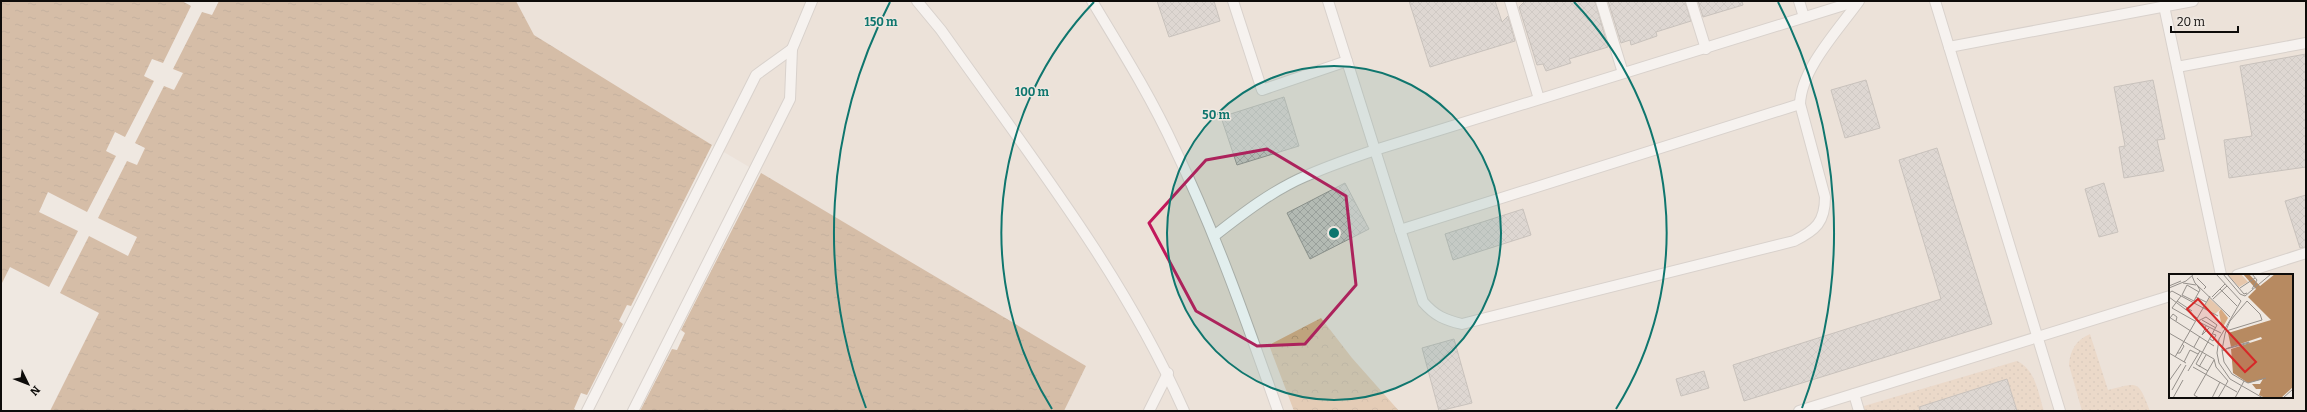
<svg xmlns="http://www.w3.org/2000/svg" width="2307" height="412" viewBox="0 0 2307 412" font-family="Bitter,serif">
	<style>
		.built { fill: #e8dbcf; fill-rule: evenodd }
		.grass { fill: url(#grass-dots) }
		.forest { fill: url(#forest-crowns) }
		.water { fill: url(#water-ripples) }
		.pier { fill: #efe8e1 }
		.building { fill: url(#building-cross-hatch); stroke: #9a948e }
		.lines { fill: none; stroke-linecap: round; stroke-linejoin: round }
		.lane-casing { stroke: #beb7b1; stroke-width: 12 }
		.lane { stroke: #fff; stroke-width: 10 }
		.marked { fill: none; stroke: #c2185b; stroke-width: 3; stroke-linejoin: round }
		.ring { fill: none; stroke: #0f766e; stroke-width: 2 }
		.inset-road { fill: none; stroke: #95908b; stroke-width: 1 }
		.view { fill: #d62828; fill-opacity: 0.15; stroke: #d62828; stroke-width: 2 }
		.inset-edge { fill: none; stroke: #0e0c0a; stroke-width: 2 }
		.centre { fill: #0f766e; stroke: #efe8e1; stroke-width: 2 }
		.ring-label { font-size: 12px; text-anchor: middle; font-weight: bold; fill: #0f766e; stroke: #efe8e1; stroke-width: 3; stroke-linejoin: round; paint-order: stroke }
	</style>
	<defs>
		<pattern id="grass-dots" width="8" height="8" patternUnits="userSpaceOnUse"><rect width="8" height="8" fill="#e6c7ac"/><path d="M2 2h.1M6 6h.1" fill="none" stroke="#c4aa93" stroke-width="1.8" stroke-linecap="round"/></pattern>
		<pattern id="forest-crowns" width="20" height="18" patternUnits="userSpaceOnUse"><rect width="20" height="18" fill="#d8aa80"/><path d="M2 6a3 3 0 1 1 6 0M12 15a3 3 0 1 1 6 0" fill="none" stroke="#b8916d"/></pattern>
		<pattern id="water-ripples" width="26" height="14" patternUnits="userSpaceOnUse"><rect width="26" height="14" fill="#b78a61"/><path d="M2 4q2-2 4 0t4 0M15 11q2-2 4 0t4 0" fill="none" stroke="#936f4e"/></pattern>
		<pattern id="building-cross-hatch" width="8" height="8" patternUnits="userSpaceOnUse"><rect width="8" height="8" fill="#cac4be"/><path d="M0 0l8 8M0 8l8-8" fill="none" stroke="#aca7a2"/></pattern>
	</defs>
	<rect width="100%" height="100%" fill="#efe8e1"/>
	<!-- built -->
	<path class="built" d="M516,1H2306V411H1064L1086,366L712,145L534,35ZM2170,275H2292V397H2170Z"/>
	<!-- grass -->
	<g class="grass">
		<path d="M2090,334L2108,390C2139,382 2138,380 2150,411H2082L2069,365C2070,350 2076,340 2090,334Z"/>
		<path d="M2017,361C2036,370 2038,393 2044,411H1847Z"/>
	</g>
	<!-- forest -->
	<path class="forest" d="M1321,318L1352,358L1399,411H1294L1269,345Z"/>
	<!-- water -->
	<g class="water">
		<path d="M1,1H516L534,35L712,145L631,306L627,305L619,321L623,324L587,395L581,393L574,409L577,411H1Z"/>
		<path d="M761,173L1086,366L1064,411H640L672,349L677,350L685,333L681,330Z"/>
	</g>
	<!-- pier -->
	<path class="pier" d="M182,1H219L212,15L202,12L173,69L183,73L174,90L164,86L135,143L145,148L137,165L127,161L98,218L137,237L128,256L89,236L60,293L99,313L50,411H1V285L10,267L49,287L78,231L39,212L48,192L87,212L116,156L106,151L115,132L125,137L154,81L144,76L152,59L163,63L191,6Z"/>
	<!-- building -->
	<g class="building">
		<path d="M1157,1H1214L1220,21L1169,37Z"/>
		<path d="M1409,1H1495L1502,22L1508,16L1515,41L1430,67Z"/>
		<path d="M1525,1H1595L1608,47L1569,59L1571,63L1546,71L1543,64L1537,65L1519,7Z"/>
		<path d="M1608,1H1685L1691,21L1656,32L1657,36L1631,45L1630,40L1621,43Z"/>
		<path d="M1698,1H1742L1743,5L1703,17Z"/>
		<path d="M2306,54V167L2229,178L2224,140L2252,136L2240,66Z"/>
		<path d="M1866,80L1880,128L1845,138L1831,90Z"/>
		<path d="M2153,80L2165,139L2157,140L2164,171L2124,178L2119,147L2125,146L2114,87Z"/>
		<path d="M1284,97L1299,146L1237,165L1221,117Z"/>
		<path d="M1937,148L1992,324L1744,401L1733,365L1941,299L1899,160Z"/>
		<path d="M1345,183L1369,229L1310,259L1287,213Z"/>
		<path d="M2104,183L2118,232L2099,237L2085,189Z"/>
		<path d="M2306,195V247L2300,248L2285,201Z"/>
		<path d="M1523,209L1531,235L1453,260L1445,234Z"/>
		<path d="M1454,339L1472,403L1439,411L1422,348Z"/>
		<path d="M1704,371L1709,388L1681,396L1676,379Z"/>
		<path d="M2007,379L2017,411H1920L1919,407Z"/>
	</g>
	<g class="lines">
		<defs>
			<g id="lane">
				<path d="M917,1L941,30C1028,153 1123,273 1184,411"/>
				<path d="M1092,1C1121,49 1151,97 1175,149C1216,234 1247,323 1278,411"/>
				<path d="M1233,1L1262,90L1347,61"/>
				<path d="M1328,1L1423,302C1435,316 1445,320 1462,324L1794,241C1816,230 1825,222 1825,197L1800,104C1801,69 1839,29 1859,1"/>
				<path d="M1510,1L1539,99"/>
				<path d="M1601,1L1623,73"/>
				<path d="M1691,1L1706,49"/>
				<path d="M1799,1L1804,17"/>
				<path d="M1935,1L2060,411"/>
				<path d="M2164,6L2221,275"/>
				<path d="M1949,47L2193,1"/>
				<path d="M2177,67L2306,43"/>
				<path d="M1400,230L1800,104"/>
				<path d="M1214,236C1242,214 1273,190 1306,176C1328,166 1352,158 1375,150L1857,1"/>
				<path d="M2237,275L2306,253"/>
				<path d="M1854,394L1859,411"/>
				<path d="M587,411L756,75L792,49"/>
				<path d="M633,411L790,99L792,49L812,1"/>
				<path d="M1149,411L1168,373"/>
				<path d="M1799,411L2170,296"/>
			</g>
		</defs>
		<!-- lane casing -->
		<use href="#lane" class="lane-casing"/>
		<!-- lane -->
		<use href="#lane" class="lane"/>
	</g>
	<!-- marked area -->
	<path d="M0 0H2307V412H0ZM1267,149L1346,196L1356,285L1305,344L1257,346L1196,311L1149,223L1206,160Z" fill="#efe8e1" fill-opacity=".55" fill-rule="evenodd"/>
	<path class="marked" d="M1267,149L1346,196L1356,285L1305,344L1257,346L1196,311L1149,223L1206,160Z"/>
	<!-- distance rings -->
	<circle cx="1334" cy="233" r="167" fill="#0f766e" fill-opacity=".12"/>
	<g class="ring">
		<circle cx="1334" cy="233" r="167"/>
		<path d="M1052 409A333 333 0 0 1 1094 2M1574 2A333 333 0 0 1 1616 409"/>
		<path d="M866 408A500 500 0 0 1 890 2M1778 2A500 500 0 0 1 1802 408"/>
	</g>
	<!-- overview -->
	<g transform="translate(2169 274)">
		<rect width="124" height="124" fill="#efe8e1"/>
		<path d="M58,0H72L79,8L70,13ZM40,24L52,35L46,40L35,34Z" fill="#e6c7ac"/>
		<path d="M52,35L59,44L53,55L50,38Z" fill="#d8aa80"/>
		<path d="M74,0H80L91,12L106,0H124V113L112,124H96L90,121L92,115H87L83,110H91L94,105L79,109L64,99L62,75L93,65L92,63L62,73L59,59L102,46L79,23L87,15Z" fill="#b78a61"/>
		<path class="inset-road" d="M47,0L72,27L50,65L48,79L50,89L61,105L94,124M54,0L71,20L76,22L102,0M58,0L75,20L78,19M23,2L26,9L61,43M28,4L37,13L35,15M14,9L27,11M28,11L31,16L27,23L37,28M0,12L12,7M0,14L17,7L25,0M71,14L86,4M51,15L68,32M83,15L88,6L83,0M0,19L3,17L49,42M12,22L3,34L26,47M0,23L28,44M27,23L25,27L13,21L18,11L30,18M43,23L56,10M44,25L58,12M8,27L23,37M0,43L45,72M1,44L4,40L8,43L7,47M33,46L47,54M29,47L37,43L48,51L27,90L39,97M30,48L52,59M37,52L33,61L40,54M57,57L93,46L91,40L78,27L61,47L58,54L56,60L53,76L55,88L63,100L75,107L66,124M0,59L45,85L47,93L59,107L49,124M41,65L44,67L47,61L44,60M25,73L31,62M53,77L59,74L80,68V69L57,75M0,79L17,89M8,79H11L15,72L13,70M6,83L41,22M15,88L21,76L29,80M24,93L68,118M30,93L37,81M19,97L31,77M0,107L12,90M75,107L79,109L97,104M3,116L17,91M4,124L14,106M30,124L25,121L45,86M43,124L51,108M114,124L124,115"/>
		<path class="view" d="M29,25L87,88L76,98L18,35Z"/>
		<rect width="124" height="124" class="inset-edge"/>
	</g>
	<circle cx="1334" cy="233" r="6" class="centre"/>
	<g class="ring-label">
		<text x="881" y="26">150 m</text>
		<text x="1032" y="96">100 m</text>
		<text x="1216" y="119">50 m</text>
	</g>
	<!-- border -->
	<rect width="2307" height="412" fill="none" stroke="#0e0c0a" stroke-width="4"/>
	<!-- north arrow -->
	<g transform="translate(28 384) rotate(133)" stroke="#efe8e1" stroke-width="3" paint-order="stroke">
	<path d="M0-3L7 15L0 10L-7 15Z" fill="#0e0c0a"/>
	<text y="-6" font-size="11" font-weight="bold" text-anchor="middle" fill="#0e0c0a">N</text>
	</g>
	<!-- scale -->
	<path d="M2171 26v6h67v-6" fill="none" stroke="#0e0c0a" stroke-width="2"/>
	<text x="2177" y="26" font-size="12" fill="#0e0c0a" stroke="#efe8e1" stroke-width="3" paint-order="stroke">20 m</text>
</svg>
